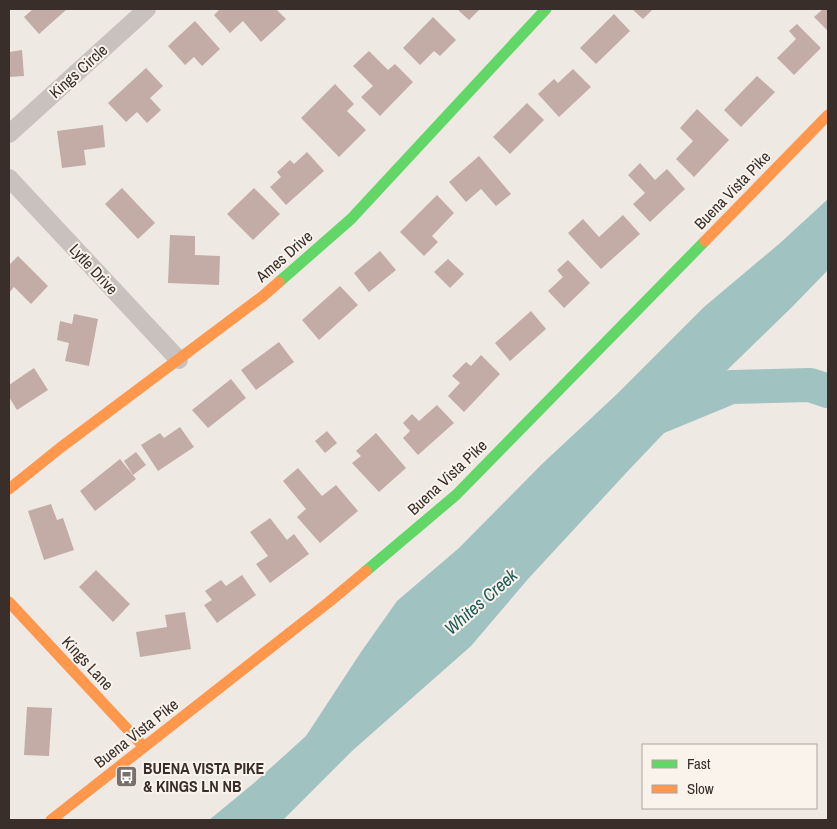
<svg xmlns="http://www.w3.org/2000/svg" width="837" height="829" viewBox="0 0 837 829" font-family="'Archivo Narrow',sans-serif">
	<style>
		.water { fill: #a0c2c0 }
		.lines { fill: none; stroke-linecap: round; stroke-linejoin: round }
		.river { stroke: #a0c2c0; stroke-width: 34 }
		.building { fill: #c2aca5 }
		.street { stroke: #c8c1bd; stroke-width: 18 }
		.fast { stroke: #63d668; stroke-width: 11 }
		.slow { stroke: #ff974d; stroke-width: 11 }
		.labels { text-anchor: middle; stroke-width: 4; stroke-linejoin: round; paint-order: stroke }
		.street-label { font-size: 16px; fill: #3a2e2a; stroke: #faf3ec }
		.poi-label { font-size: 16px; font-weight: bold; fill: #3a2e2a; stroke: #faf3ec; text-anchor: start }
		.water-label { font-size: 18px; font-style: italic; fill: #1f5b5c; stroke: #faf3ec }
	</style>
	<rect width="100%" height="100%" fill="#efe9e4"/>
	<!-- water -->
	<path class="water" d="M828,199V270L792,307L685,411L627,472L528,579L471,646L352,751L283,820H209L254,783L306,736L361,652L397,601L459,548L541,465L617,394L704,307L779,244Z"/>
	<g class="lines">
		<!-- river -->
		<path class="river" d="M651,420L731,387L810,385L828,391"/>
	</g>
	<!-- building -->
	<g class="building">
		<path d="M33,9H67L39,34L24,17Z"/>
		<path d="M220,9H276L286,19L261,42L243,21L230,33L214,15Z"/>
		<path d="M457,9H480L469,20Z"/>
		<path d="M632,9H653L643,19Z"/>
		<path d="M823,9H828V31L814,17Z"/>
		<path d="M614,14L630,31L596,64L580,48Z"/>
		<path d="M433,17L456,40L440,56L434,51L420,65L403,48Z"/>
		<path d="M195,21L220,49L202,66L194,57L185,65L168,46Z"/>
		<path d="M797,24L821,48L794,75L777,58L796,39L789,31Z"/>
		<path d="M22,50L24,76L9,77V52Z"/>
		<path d="M369,51L388,70L395,64L413,82L380,116L361,97L373,86L353,66Z"/>
		<path d="M146,68L163,86L150,98L161,110L147,123L137,112L126,122L108,103Z"/>
		<path d="M573,69L591,87L559,117L538,94L554,79L558,83Z"/>
		<path d="M757,76L775,92L741,127L724,110Z"/>
		<path d="M335,84L354,104L347,111L366,130L339,157L301,118Z"/>
		<path d="M527,103L544,120L510,154L493,137Z"/>
		<path d="M697,109L729,140L694,177L676,159L693,141L680,128Z"/>
		<path d="M103,125L105,147L84,150L86,165L62,168L57,131Z"/>
		<path d="M307,152L324,171L286,205L270,187L281,177L277,172L290,160L294,164Z"/>
		<path d="M479,156L511,194L496,206L481,189L466,202L449,182Z"/>
		<path d="M640,163L655,180L667,169L685,189L650,222L633,204L645,193L628,175Z"/>
		<path d="M122,188L155,223L138,239L105,204Z"/>
		<path d="M254,188L280,214L253,240L227,214Z"/>
		<path d="M437,195L454,213L432,236L438,242L424,256L400,232Z"/>
		<path d="M623,215L640,234L601,269L568,233L583,219L599,237Z"/>
		<path d="M170,235L195,236V255L220,256L219,285L168,283Z"/>
		<path d="M380,251L396,270L369,292L354,273Z"/>
		<path d="M18,256L48,286L31,304L14,287L9,293V265Z"/>
		<path d="M448,259L464,274L450,288L434,272Z"/>
		<path d="M568,260L590,283L564,308L548,291L563,277L557,270Z"/>
		<path d="M340,286L358,305L319,340L302,320Z"/>
		<path d="M531,311L546,329L510,361L495,343Z"/>
		<path d="M74,314L98,319L89,366L65,361L69,343L57,340L60,321L72,324Z"/>
		<path d="M279,342L294,362L256,390L241,370Z"/>
		<path d="M481,355L500,374L464,412L448,396L460,383L452,376L466,362L471,366Z"/>
		<path d="M34,368L48,390L17,410L9,397V385Z"/>
		<path d="M231,379L246,398L208,428L192,410Z"/>
		<path d="M437,405L454,423L418,455L403,438L410,431L403,423L412,414L419,421Z"/>
		<path d="M180,427L194,447L158,471L141,445L160,433L164,438Z"/>
		<path d="M327,431L337,443L325,453L315,441Z"/>
		<path d="M376,433L406,468L379,492L352,463L361,456L356,451Z"/>
		<path d="M136,452L146,465L133,475L124,461Z"/>
		<path d="M120,459L136,479L95,511L80,491Z"/>
		<path d="M298,468L322,496L336,485L358,511L320,543L297,517L306,509L283,481Z"/>
		<path d="M51,504L57,520L63,518L74,550L44,560L28,511Z"/>
		<path d="M270,518L287,540L294,534L309,554L270,583L256,564L268,556L250,532Z"/>
		<path d="M96,570L130,604L113,622L79,587Z"/>
		<path d="M242,575L256,595L217,623L204,605L212,600L205,591L221,580L226,586Z"/>
		<path d="M185,612L191,649L140,657L136,632L167,627L165,615Z"/>
		<path d="M27,707L52,708L49,756L24,755Z"/>
	</g>
	<g class="lines">
		<!-- street -->
		<g class="street">
			<path d="M9,134L147,9"/>
			<path d="M9,178L179,360"/>
		</g>
		<!-- fast -->
		<g class="fast">
			<path d="M279,282L351,219L546,9"/>
			<path d="M366,571L456,495L705,241"/>
		</g>
		<!-- slow -->
		<g class="slow">
			<path d="M705,241L828,115"/>
			<path d="M9,489L60,448L263,296L279,282"/>
			<path d="M9,602L144,747"/>
			<path d="M51,820L329,602L366,571"/>
		</g>
	</g>
	<!-- icons -->
	<defs>
		<symbol id="bus-square" viewBox="-11 -11 22 22"><rect x="-9" y="-9" width="18" height="18" rx="4" fill="#796f6b" stroke="#faf3ec"/><path d="M-5-6H5V4H4V6H2V4H-2V6H-4V4H-5ZM-3.5-4V0h7V-4ZM-3.5 1.2v1.5H-2V1.2ZM2 1.2v1.5H3.5V1.2Z" fill="#fff"/></symbol>
	</defs>
	<g fill-rule="evenodd">
		<use href="#bus-square" x="114" y="764" width="25" height="25"/>
	</g>
	<g class="labels">
		<!-- street labels -->
		<g class="street-label">
			<text transform="translate(78 71) rotate(-42)" y="6">Kings Circle</text>
			<text transform="translate(732 190) rotate(-46)" y="6">Buena Vista Pike</text>
			<text transform="translate(284 256) rotate(-41)" y="6">Ames Drive</text>
			<text transform="translate(94 269) rotate(47)" y="6">Lytle Drive</text>
			<text transform="translate(447 477) rotate(-43)" y="6">Buena Vista Pike</text>
			<text transform="translate(88 663) rotate(47)" y="6">Kings Lane</text>
			<text transform="translate(136 733) rotate(-38)" y="6">Buena Vista Pike</text>
		</g>
		<!-- poi labels -->
		<g class="poi-label">
			<text x="143" y="774">BUENA VISTA PIKE<tspan x="143" dy="18">&amp; KINGS LN NB</tspan></text>
		</g>
		<!-- water labels -->
		<g class="water-label">
			<text transform="translate(481 602) rotate(-41)" y="6">Whites Creek</text>
		</g>
	</g>
	<!-- border -->
	<rect width="837" height="829" fill="none" stroke="#3a2e2a" stroke-width="20"/>
	<!-- legend -->
	<rect x="642" y="744" width="175" height="65" fill="#faf3ec" stroke="#ada49e"/>
	<rect x="652" y="760" width="25" height="8" fill="#63d668" stroke="#ada49e"/>
	<text x="687" y="769" font-size="15" fill="#3a2e2a">Fast</text>
	<rect x="652" y="785" width="25" height="8" fill="#ff974d" stroke="#ada49e"/>
	<text x="687" y="794" font-size="15" fill="#3a2e2a">Slow</text>
</svg>
